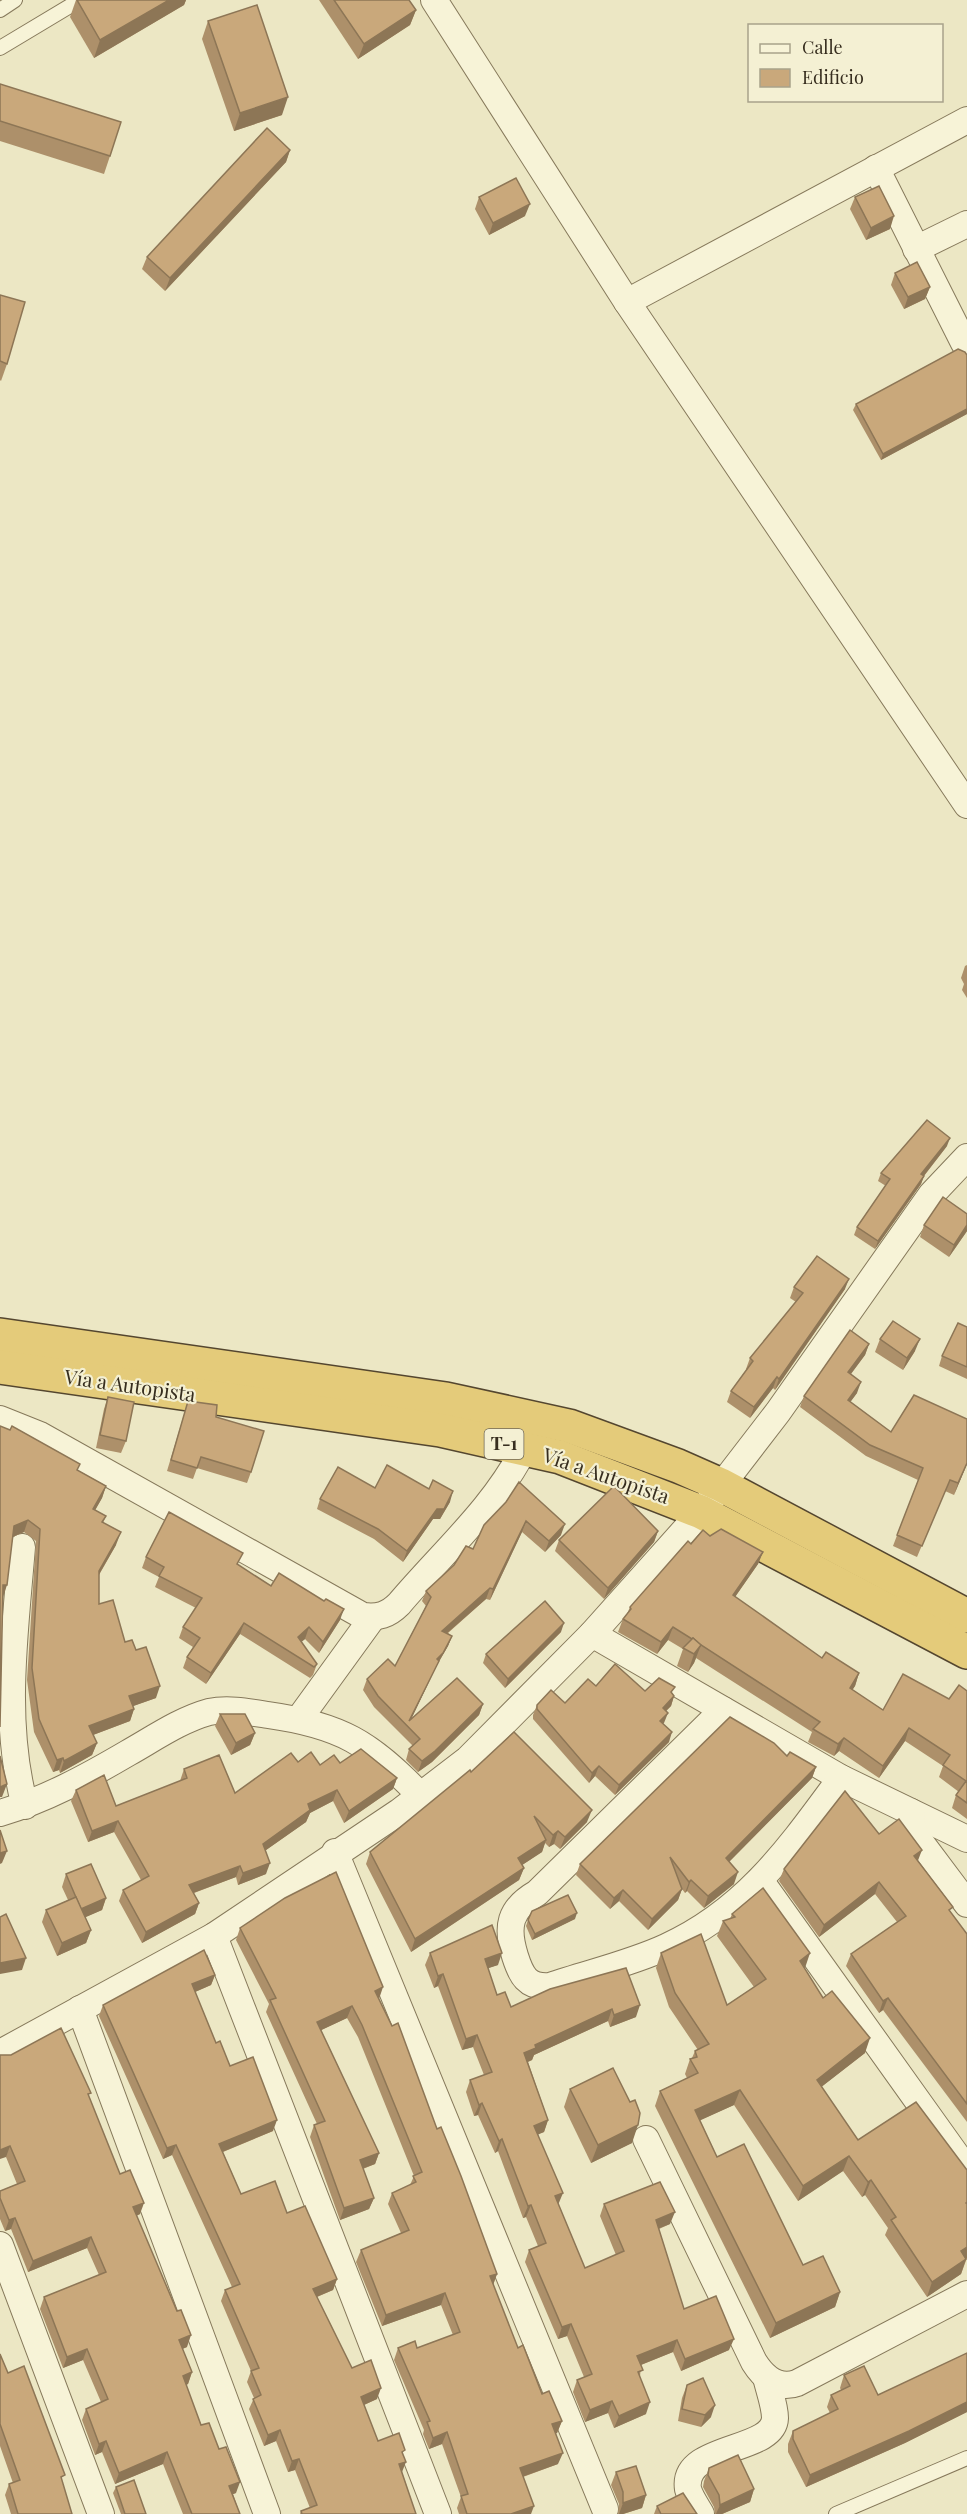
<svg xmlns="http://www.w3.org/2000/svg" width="967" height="2514" viewBox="0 0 967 2514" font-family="'Playfair Display',serif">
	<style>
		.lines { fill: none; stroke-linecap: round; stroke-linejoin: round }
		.service-casing { stroke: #86795b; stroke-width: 16 }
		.minor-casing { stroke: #86795b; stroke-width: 28 }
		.trunk-casing { stroke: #54462f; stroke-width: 36 }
		.service { stroke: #f7f3d7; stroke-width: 14 }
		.minor { stroke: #f7f3d7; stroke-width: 26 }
		.trunk { stroke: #e4cb7a; stroke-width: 33 }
		.wall { fill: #ad906a }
		.shaded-wall { fill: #8d7656 }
		.building { fill: #c9a87b; stroke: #8d7656; stroke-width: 1.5 }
		.labels { text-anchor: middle; stroke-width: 4.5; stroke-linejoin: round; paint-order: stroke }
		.shield { fill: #f4f0d3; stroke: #706855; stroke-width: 1.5 }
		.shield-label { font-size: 18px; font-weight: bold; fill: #372e1f }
		.street-label { font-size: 20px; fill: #372e1f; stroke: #f4f0d3 }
	</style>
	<rect width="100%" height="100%" fill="#ece7c4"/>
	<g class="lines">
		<defs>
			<g id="service">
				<path d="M0,10L15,0"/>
				<path d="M0,48L80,0"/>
				<path d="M836,2514L967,2458"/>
			</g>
			<g id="minor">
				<path d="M434,0L627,302L967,805"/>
				<path d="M876,168L964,343"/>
				<path d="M916,249L967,224"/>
				<path d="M627,302L967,120"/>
				<path d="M0,1419L40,1435L363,1616C378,1618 388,1615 399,1604C442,1553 494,1508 524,1449"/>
				<path d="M22,1547C15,1633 2,1721 25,1806"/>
				<path d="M592,1634L841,1778L967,1839"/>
				<path d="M723,1710L537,1893C509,1909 506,1927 515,1956C521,1975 527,1988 550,1986C588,1973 629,1964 666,1947C747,1910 790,1847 841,1778"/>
				<path d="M299,1719L373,1617"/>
				<path d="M911,1812L912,1825L916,1836L967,1904"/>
				<path d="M0,1813C45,1800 87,1777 128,1753C153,1739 180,1720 209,1712C228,1708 249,1712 268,1715C340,1725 370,1743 420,1795"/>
				<path d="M335,1852L605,2509"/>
				<path d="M760,1880L967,2170"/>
				<path d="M214,1936L438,2514"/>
				<path d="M80,2009L267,2514"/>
				<path d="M0,2053L214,1936L399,1812L468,1759L592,1634L701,1512L778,1412L931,1195L967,1157"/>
				<path d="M646,2139L754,2362C764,2378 778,2390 797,2383L967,2294"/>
				<path d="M0,2245L101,2514"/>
				<path d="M701,2514C697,2507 690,2497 688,2489C681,2444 774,2453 775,2418C775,2406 769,2390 766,2377"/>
			</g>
			<g id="trunk">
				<path d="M0,1335L446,1399L569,1426L678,1466L721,1485L967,1616"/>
				<path d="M0,1367L440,1430L560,1457L701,1512L967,1652"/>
			</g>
		</defs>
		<!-- service casing -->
		<use href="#service" class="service-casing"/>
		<!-- minor casing -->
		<use href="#minor" class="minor-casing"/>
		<!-- trunk casing -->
		<use href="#trunk" class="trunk-casing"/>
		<!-- service -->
		<use href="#service" class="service"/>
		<!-- minor -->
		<use href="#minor" class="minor"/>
		<!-- trunk -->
		<use href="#trunk" class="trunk"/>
	</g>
	<!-- wall -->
	<g class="wall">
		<path d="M76,0H186L184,5L94,58L70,17Z"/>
		<path d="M319,0H409L416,10L410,25L358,59Z"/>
		<path d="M208,21L282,115L234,131L202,39Z"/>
		<path d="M0,84L110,156L104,174L0,141Z"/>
		<path d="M290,150L286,162L165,291L142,269L147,257Z"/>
		<path d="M479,197L525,216L489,235L475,209Z"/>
		<path d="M855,197L890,229L866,240L850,209Z"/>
		<path d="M895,273L930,287L925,299L904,309L891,285Z"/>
		<path d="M0,295L7,364L1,381L0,380Z"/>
		<path d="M967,355V414L881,460L853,410L856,404Z"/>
		<path d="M967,965V998L962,990L964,984L961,978L965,966Z"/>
		<path d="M947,1146L924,1176L921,1184L875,1249L854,1235L857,1227L886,1186L878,1181L881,1173Z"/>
		<path d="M967,1214V1231L949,1257L920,1237L924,1225Z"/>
		<path d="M794,1287L845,1289L775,1390L773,1388L750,1418L727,1402L731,1391L747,1369H746L750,1358L796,1302L790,1298Z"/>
		<path d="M967,1327V1379L939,1366L942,1356Z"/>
		<path d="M880,1339L915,1351L903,1370L875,1352Z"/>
		<path d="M869,1344L865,1355L851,1374L857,1393L850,1402L891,1432L967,1419V1464L954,1495L945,1491L917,1557L893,1546L918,1480L866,1456L800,1407L804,1396Z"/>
		<path d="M108,1397L126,1441L121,1453L96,1448L104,1409Z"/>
		<path d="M188,1401L216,1417L251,1472L247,1483L197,1468L193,1479L167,1471Z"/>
		<path d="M0,1426L106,1486L102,1498L95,1510L106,1516L103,1523L116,1545L99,1575V1604L125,1642L156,1698L133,1706L134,1709L130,1721L93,1735L97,1743L92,1755L60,1773L59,1770L53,1772L34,1732L27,1680L36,1541L24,1532L13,1537L3,1595Z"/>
		<path d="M375,1488L450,1502L440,1519H433L403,1562L374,1539L317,1509L320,1499Z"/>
		<path d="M506,1502L561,1535L545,1552L522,1532L490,1600L486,1599L448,1633L452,1636L448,1646L437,1665L411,1719L483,1704L479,1715L432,1762L418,1772L406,1760L409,1749L413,1746L374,1707L363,1690L367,1679L395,1666L426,1606L422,1601L426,1591L473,1549Z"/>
		<path d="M658,1531L654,1542L604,1599L555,1551L559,1540Z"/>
		<path d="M710,1536L763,1552L758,1564L735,1597L822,1658L859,1673L855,1686L852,1690L883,1710L949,1699L967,1691V1819L952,1808L956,1795L959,1792L939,1777L943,1766L905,1741L879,1778L839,1751L834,1756L808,1742L812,1732L696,1658L694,1663L688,1672L677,1666L683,1649L668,1640L657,1654L618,1632L623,1619L627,1614L630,1607L691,1544Z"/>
		<path d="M146,1557L238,1565L271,1586L340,1620L319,1653L305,1639L301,1642L317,1664L313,1675L310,1678L240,1634L206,1684L183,1668L187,1657L193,1647L179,1638L183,1627L196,1608L155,1587L159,1577L142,1568Z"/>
		<path d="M561,1632L505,1688L483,1663L486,1654Z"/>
		<path d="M596,1686L672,1694L674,1696L671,1706L666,1711L663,1724L669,1742L615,1795L595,1776L589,1783L533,1719V1715L537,1705L565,1703Z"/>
		<path d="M220,1714L255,1733L250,1745L231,1755L215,1726Z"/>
		<path d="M787,1756L816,1767L812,1778L729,1862L734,1884L704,1908L687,1891L685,1893L682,1889L678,1900L648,1930L619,1901L610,1909L576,1875L580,1864Z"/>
		<path d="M298,1762L320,1765L340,1763L397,1778L393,1789L344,1823L333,1801L310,1813L306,1822L266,1850V1874L238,1885L236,1877L194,1893L199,1903L195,1914L142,1943L119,1901L123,1890L141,1880L114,1832L88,1842L71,1801L76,1790L116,1806L180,1781L184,1769L235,1793Z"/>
		<path d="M471,1772L587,1822L560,1849L554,1844L549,1847L545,1843L542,1852L522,1865L524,1868L519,1880L411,1952L366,1864L370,1852Z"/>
		<path d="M879,1834L918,1861L951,1913L967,1934V2122L883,2010L879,2013L846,1966L851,1954L897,1922L875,1894L819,1937L779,1881L784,1869Z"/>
		<path d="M66,1874L106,1898L102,1910L85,1917L91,1930L86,1943L57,1956L42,1922L46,1910L68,1900L62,1887Z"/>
		<path d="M732,1914L804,1969L823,1998L865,2053L821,2087L858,2140L967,2170V2258L961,2274L927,2297L885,2235L888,2228L865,2195L862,2197L843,2171L798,2201L734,2105L700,2120L717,2157L803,2265L840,2292L835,2307L770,2338L655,2106L660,2091L687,2078L685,2074L690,2059L692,2058L695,2051L698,2050L669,2007L656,1968L661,1953L727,2005L754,1987L717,1936L723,1921L730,1919Z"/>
		<path d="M575,1919L532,1940L526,1926L528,1920Z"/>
		<path d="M240,1928L379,1999L437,2129L497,2274L493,2285L518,2348L542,2394L562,2421L557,2433H556L558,2464L523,2477L531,2514H459L457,2508L461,2497L442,2444L429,2449L423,2434L424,2430L394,2360L398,2348H417L453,2335L441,2305L382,2326L356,2262L361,2250L401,2233L388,2204L392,2193L410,2185L414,2176L358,2037L347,2018L321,2030L379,2153L375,2164L363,2169L374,2198L369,2209L340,2220L310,2137L314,2125L317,2124L266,2012L269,2004L236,1940Z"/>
		<path d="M430,1953L498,1965L488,1968L497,1995L511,2007L550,1989L636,2017L610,2027L608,2021L534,2055L532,2060L528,2062L548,2120L544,2132L538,2134L558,2204L585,2268L616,2255L600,2216L604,2204L670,2224L659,2229L684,2309L729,2350L681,2371L673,2352L641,2365L640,2377L646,2414L614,2428L608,2413L585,2422L573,2392L577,2380L584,2377L567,2336L558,2339L525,2262L529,2250L538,2246L526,2217L523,2218L498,2151L495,2153L478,2115L474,2116L466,2092L470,2080L484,2075L473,2047L462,2050L438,1986L434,1988L425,1965Z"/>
		<path d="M215,1975L211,1985L195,1992L216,2043L273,2131L223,2152L241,2194L287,2213L337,2279L333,2290L317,2297L352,2368L377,2399L364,2405L378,2441L403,2456L402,2472L416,2514H300L301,2511L310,2508L295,2470L288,2472L276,2441L264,2446L249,2409L254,2398L247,2382L251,2371L221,2301L225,2290L232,2287L172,2155L163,2159L99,2016L103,2005Z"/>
		<path d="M0,2055L89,2097L120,2174L140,2214L136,2216L187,2347L182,2349L192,2372L188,2384L186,2385L201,2425L236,2493L233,2494L240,2514H183L163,2464L115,2484L102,2452L95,2455L82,2420L86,2409L101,2402L83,2360L63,2368L40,2309L44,2297L99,2275L87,2248L28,2272L11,2229L5,2231L0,2219V2191L17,2184L6,2157Z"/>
		<path d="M570,2089L632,2143L591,2163L564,2107Z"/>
		<path d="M967,2353V2412L905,2443L806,2487L788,2452V2444L793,2431L830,2413L827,2407L831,2395L841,2390L840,2388L844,2375L878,2395Z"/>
		<path d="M0,2354L8,2373L62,2483L72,2514H11L5,2495L9,2484L13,2483L0,2446Z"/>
		<path d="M687,2385L711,2417L701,2427L678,2421L682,2398Z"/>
		<path d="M709,2468L754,2489L750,2502L722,2514H715L714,2507L703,2487L704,2481Z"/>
		<path d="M616,2472L646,2495L642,2508L623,2514H618L619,2504L611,2485Z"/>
		<path d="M116,2487L146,2514H121L113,2493Z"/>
		<path d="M657,2506L697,2514H654Z"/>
	</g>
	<!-- shaded-wall -->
	<g class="shaded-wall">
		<path d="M169,0H186L184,5L94,58L100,40Z"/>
		<path d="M416,10L410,25L358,59L364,44Z"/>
		<path d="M288,97L282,115L234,131L240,113Z"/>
		<path d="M290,150L286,162L165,291L170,278Z"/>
		<path d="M530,204L525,216L489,235L493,223Z"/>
		<path d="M894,216L890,229L866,240L871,228Z"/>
		<path d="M930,287L925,299L904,309L908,297Z"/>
		<path d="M967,409V414L881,460L883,454Z"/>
		<path d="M950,1138L947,1146L919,1182L921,1174Z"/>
		<path d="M924,1176L921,1184L875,1249L878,1241Z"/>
		<path d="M967,1225V1231L949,1257L954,1245Z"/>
		<path d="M849,1279L845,1289L775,1390L779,1379Z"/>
		<path d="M920,1339L915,1351L903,1370L907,1358Z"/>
		<path d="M869,1344L865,1355L844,1383L848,1372Z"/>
		<path d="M777,1377L773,1388L750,1418L754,1407Z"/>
		<path d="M861,1382L857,1393L843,1412L848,1400Z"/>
		<path d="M967,1463V1464L954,1495L958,1483Z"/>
		<path d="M106,1486L102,1498L89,1521L93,1509Z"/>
		<path d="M453,1491L450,1502L440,1519H433L403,1562L407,1551L437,1509Z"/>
		<path d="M28,1520L24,1532L10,1538L14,1526Z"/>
		<path d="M526,1521L522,1532L490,1600L493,1589Z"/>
		<path d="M565,1524L561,1535L545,1552L549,1541Z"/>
		<path d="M658,1531L654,1542L604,1599L608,1588Z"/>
		<path d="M121,1532L116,1545L94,1583L99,1571Z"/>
		<path d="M763,1552L758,1564L728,1607L733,1595Z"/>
		<path d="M3,1585H7L3,1597Z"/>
		<path d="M490,1588L486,1599L438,1641L442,1631Z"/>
		<path d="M344,1609L340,1620L319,1653L323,1642Z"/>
		<path d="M244,1623L240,1634L206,1684L211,1673Z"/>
		<path d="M564,1623L561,1632L505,1688L508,1679Z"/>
		<path d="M309,1627L305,1639L294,1648L298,1637Z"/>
		<path d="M673,1627L668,1640L657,1654L661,1642Z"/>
		<path d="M452,1636L448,1646L437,1665L408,1726H407L437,1659Z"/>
		<path d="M701,1645L694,1663L688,1672L694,1654Z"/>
		<path d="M859,1673L855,1686L845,1701L850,1688Z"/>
		<path d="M160,1686L156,1698L125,1709L129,1696Z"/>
		<path d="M674,1696L671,1706L659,1718L663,1708Z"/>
		<path d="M483,1704L479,1715L432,1762L418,1772L422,1761Z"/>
		<path d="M134,1709L130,1721L85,1738L89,1726Z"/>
		<path d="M668,1713L664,1723L656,1731L660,1721Z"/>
		<path d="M909,1728L905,1741L879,1778L883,1766Z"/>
		<path d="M672,1732L669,1742L615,1795L619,1785Z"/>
		<path d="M255,1733L250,1745L231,1755L236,1743Z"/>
		<path d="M844,1738L839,1751L834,1756L838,1744Z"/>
		<path d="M97,1743L92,1755L60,1773L64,1761Z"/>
		<path d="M63,1758L59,1770L53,1772L57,1760Z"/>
		<path d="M599,1766L595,1776L589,1783L592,1773Z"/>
		<path d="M816,1767L812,1778L722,1869L726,1858Z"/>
		<path d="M397,1778L393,1789L344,1823L349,1811Z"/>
		<path d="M7,1784L2,1797H0V1787Z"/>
		<path d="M337,1790L333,1801L310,1813L306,1822L259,1855L263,1844L308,1804Z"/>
		<path d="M592,1810L587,1822L560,1849L565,1837Z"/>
		<path d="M118,1821L114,1832L88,1842L92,1831Z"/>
		<path d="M558,1831L554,1844L549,1847L553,1835Z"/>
		<path d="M546,1840L542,1852L513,1871L518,1858Z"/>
		<path d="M922,1850L917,1863L914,1856Z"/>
		<path d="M7,1851L2,1863L0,1864V1853Z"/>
		<path d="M270,1863L266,1874L238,1885L243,1873Z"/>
		<path d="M240,1866L236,1877L185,1896L189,1885Z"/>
		<path d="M524,1868L519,1880L411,1952L415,1939Z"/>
		<path d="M738,1872L734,1884L704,1908L708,1896Z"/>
		<path d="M691,1880L687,1891L685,1893L689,1882Z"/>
		<path d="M879,1882L875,1894L819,1937L824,1925Z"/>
		<path d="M682,1889L678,1900L648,1930L652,1919Z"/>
		<path d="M623,1890L619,1901L610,1909L614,1898Z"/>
		<path d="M106,1898L102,1910L77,1921L81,1909Z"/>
		<path d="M199,1903L195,1914L142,1943L146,1932Z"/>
		<path d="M577,1913L575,1919L532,1940L535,1934Z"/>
		<path d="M91,1930L86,1943L57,1956L62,1943Z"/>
		<path d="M502,1953L498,1965L480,1971L485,1959Z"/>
		<path d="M810,1953L805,1968L800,1961Z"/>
		<path d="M26,1958L22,1970L0,1974V1963Z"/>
		<path d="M443,1974L438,1986L434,1988L438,1976Z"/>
		<path d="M215,1975L211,1985L188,1995L192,1984Z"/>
		<path d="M383,1987L379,1999L375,1991Z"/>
		<path d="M888,1998L883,2010L879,2013L883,2001Z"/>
		<path d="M640,2005L636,2017L610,2027L614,2015Z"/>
		<path d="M352,2006L347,2018L313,2034L317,2022Z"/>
		<path d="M612,2009L608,2021L534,2055L532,2060L520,2065L524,2053L535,2045Z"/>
		<path d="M477,2035L473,2047L462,2050L466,2039Z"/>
		<path d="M870,2038L865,2053L811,2095L817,2080Z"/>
		<path d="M740,2090L734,2105L690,2125L695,2110Z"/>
		<path d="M482,2103L478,2115L474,2116L479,2105Z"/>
		<path d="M277,2120L273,2131L215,2155L219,2144Z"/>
		<path d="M548,2120L544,2132L530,2138L534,2126Z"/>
		<path d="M638,2125L632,2143L591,2163L598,2145Z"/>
		<path d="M502,2139L498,2151L495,2153L499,2141Z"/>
		<path d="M176,2145L172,2155L163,2159L167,2148Z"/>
		<path d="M10,2146L6,2157L0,2159V2150Z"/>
		<path d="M379,2153L375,2164L356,2171L360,2160Z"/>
		<path d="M849,2156L843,2171L798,2201L803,2186Z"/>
		<path d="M871,2180L865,2195L862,2197L868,2182Z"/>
		<path d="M563,2193L558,2205L555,2196Z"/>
		<path d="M374,2198L369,2209L340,2220L344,2208Z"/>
		<path d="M144,2203L140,2214L129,2219L133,2207Z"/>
		<path d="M531,2205L526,2217L523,2218L528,2206Z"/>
		<path d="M675,2212L670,2224L652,2231L656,2220Z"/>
		<path d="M15,2218L11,2229L5,2231L9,2220Z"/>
		<path d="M91,2237L87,2248L28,2272L33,2261Z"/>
		<path d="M967,2247V2258L956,2266L961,2251Z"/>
		<path d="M966,2259L961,2274L927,2297L932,2282Z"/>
		<path d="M497,2274L493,2285L490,2276Z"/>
		<path d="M337,2279L333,2290L309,2300L313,2289Z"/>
		<path d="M840,2292L835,2307L770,2338L776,2323Z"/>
		<path d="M445,2293L441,2305L382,2326L386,2315Z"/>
		<path d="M571,2324L567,2336L558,2339L562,2327Z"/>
		<path d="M191,2335L187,2347L175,2352L179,2340Z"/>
		<path d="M734,2339L729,2350L681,2371L685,2359Z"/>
		<path d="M677,2340L673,2352L633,2368L637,2356Z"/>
		<path d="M87,2349L83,2360L63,2368L67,2357Z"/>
		<path d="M192,2372L188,2384L178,2388L183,2376Z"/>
		<path d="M381,2388L377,2399L357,2408L361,2397Z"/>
		<path d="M612,2401L608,2413L585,2422L590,2410Z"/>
		<path d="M650,2402L646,2414L614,2428L619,2416Z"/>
		<path d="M967,2402V2412L905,2443L806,2487L810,2475Z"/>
		<path d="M715,2405L711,2417L701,2427L705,2415Z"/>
		<path d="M562,2421L557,2433L548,2436L552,2424Z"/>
		<path d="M280,2430L276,2441L264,2446L268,2435Z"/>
		<path d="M447,2432L442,2444L429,2449L433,2438Z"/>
		<path d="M106,2441L102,2452L95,2455L99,2444Z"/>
		<path d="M167,2452L163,2464L115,2484L119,2473Z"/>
		<path d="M563,2453L558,2464L516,2479L520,2468Z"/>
		<path d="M299,2459L295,2470L288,2472L292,2461Z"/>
		<path d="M406,2462L402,2472L399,2464Z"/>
		<path d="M240,2482L236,2493L225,2497L229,2486Z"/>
		<path d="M754,2489L750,2502L722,2514H716L720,2505Z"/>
		<path d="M646,2495L642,2508L623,2514H619L623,2503Z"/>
		<path d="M534,2506L531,2514H511Z"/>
	</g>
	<!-- building -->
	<g class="building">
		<path d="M77,0H169L100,40Z"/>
		<path d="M334,0H409L416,10L364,44Z"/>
		<path d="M257,5L288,97L240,113L208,21Z"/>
		<path d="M0,84L121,122L110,156L0,121Z"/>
		<path d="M267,128L290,150L170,278L147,257Z"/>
		<path d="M516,178L530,204L493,223L479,197Z"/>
		<path d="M879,186L894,216L871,228L855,197Z"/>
		<path d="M917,262L930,287L908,297L895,273Z"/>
		<path d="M0,295L25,302L7,364L0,361Z"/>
		<path d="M958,349L965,352L967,355V409L883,454L856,404Z"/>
		<path d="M927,1120L950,1138L921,1174L924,1176L878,1241L857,1227L890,1179L881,1173Z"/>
		<path d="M943,1197L967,1214V1225L954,1245L924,1225Z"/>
		<path d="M817,1256L849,1279L779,1379L777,1377L754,1407L731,1391L753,1361L750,1358L803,1293L794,1287Z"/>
		<path d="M893,1321L920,1339L907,1358L880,1339Z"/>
		<path d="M958,1323L967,1327V1367L942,1356Z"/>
		<path d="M850,1330L869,1344L848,1372L861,1382L848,1400L891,1432L914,1395L967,1419V1463L958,1483L950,1480L922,1546L897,1535L923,1468L870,1445L804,1396Z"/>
		<path d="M108,1397L134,1402L126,1441L100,1435Z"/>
		<path d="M188,1401L217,1405L216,1417L264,1431L251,1472L201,1457L197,1468L171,1460Z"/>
		<path d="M0,1426L10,1430L12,1426L80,1464L77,1470L106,1486L93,1509L106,1516L102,1522L121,1532L99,1571V1604L113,1600L125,1642L132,1640L136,1650L146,1647L160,1686L129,1696L134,1709L89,1726L97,1743L64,1761L63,1758L57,1760L39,1719L32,1668L40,1529L28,1520L14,1526L7,1585H3L0,1727Z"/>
		<path d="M387,1465L429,1489L433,1480L453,1491L444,1509H437L407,1551L378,1529L320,1499L338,1467L375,1488Z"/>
		<path d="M519,1482L565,1524L549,1541L526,1521L493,1589L490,1588L442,1631L452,1636L443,1653L437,1659L439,1661L409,1721L457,1678L483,1704L435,1751L422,1761L409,1749L420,1739L378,1696L367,1679L388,1659L395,1666L431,1597L426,1591L454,1565L466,1546L473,1549L484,1525L506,1502Z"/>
		<path d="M614,1486L658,1531L608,1588L559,1540Z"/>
		<path d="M169,1512L243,1553L237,1564L271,1586L279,1573L324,1601L326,1599L344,1609L323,1642L309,1627L298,1637L317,1664L314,1667L244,1623L211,1673L187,1657L200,1638L183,1627L202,1598L159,1576L164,1567L146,1557Z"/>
		<path d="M721,1529L763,1552L733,1595L822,1658L826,1652L859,1673L850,1688L883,1710L903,1674L949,1699L959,1685L967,1691V1803L956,1795L966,1781L943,1765L950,1755L909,1728L883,1766L844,1738L838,1744L813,1729L820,1722L701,1645L693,1638L692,1639L673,1627L661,1642L623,1619L631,1609L630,1607L688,1541L691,1544L703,1530L710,1536Z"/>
		<path d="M545,1601L564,1623L508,1679L486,1654Z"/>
		<path d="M693,1638L701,1645L694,1654L683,1648Z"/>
		<path d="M615,1664L645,1691L659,1678L675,1687L671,1692L674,1696L663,1708L668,1713L660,1721L672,1732L619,1785L599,1766L592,1773L537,1709V1705L551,1690L565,1703L588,1679L596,1686Z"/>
		<path d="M220,1714H245L255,1733L236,1743Z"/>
		<path d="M730,1717L774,1743L787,1756L790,1752L816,1767L726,1858L738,1872L708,1896L691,1880L689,1882L670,1857L682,1889L652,1919L623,1890L614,1898L580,1864Z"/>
		<path d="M514,1732L592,1810L565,1837L558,1831L553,1835L534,1816L546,1840L518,1858L524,1868L415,1939L370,1852L470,1770L471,1772Z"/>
		<path d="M361,1749L397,1778L349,1811L337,1790L308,1804L310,1810L263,1844L270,1863L243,1873L240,1866L189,1885L199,1903L146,1932L123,1890L149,1876L118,1821L92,1831L76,1790L104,1775L116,1806L187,1778L184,1769L219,1755L235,1793L291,1753L298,1762L311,1752L320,1765L334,1755L340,1763Z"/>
		<path d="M0,1756L7,1784L0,1787Z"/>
		<path d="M845,1791L879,1834L899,1819L922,1850L914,1856L953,1907L949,1910L967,1934V2104L888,1998L883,2001L851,1954L906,1916L879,1882L824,1925L784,1869Z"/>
		<path d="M0,1830L7,1851L0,1853Z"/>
		<path d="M91,1864L106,1898L81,1909L66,1874Z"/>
		<path d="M336,1872L383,1987L375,1991L392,2026L398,2023L437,2129L441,2127L461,2176L497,2274L490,2276L518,2348L523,2345L542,2394L549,2391L562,2421L552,2424L563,2453L520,2468L534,2506L511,2514H467L461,2496L468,2494L447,2432L433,2438L427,2422L430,2421L398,2348L415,2341L417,2348L460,2332L445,2293L386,2315L361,2250L409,2230L392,2193L416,2182L413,2176L422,2172L362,2025L352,2006L317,2022L379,2153L360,2160L374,2198L344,2208L314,2125L325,2121L270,2000L276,1998L240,1928L285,1898Z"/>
		<path d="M763,1888L810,1953L800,1961L823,1998L832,1991L870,2038L817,2080L858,2140L916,2102L967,2170V2202L966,2203L967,2204V2247L961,2251L966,2259L932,2282L891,2220L896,2217L871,2180L868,2182L849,2156L803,2186L740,2090L695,2110L717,2157L744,2144L803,2265L823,2256L840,2292L776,2323L660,2091L698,2073L690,2059L697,2057L695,2051L709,2044L675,1993L661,1953L701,1934L727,2005L766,1979L723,1921L735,1917L732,1914Z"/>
		<path d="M568,1895L577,1913L535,1934L528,1920L532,1911Z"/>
		<path d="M76,1897L91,1930L62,1943L46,1910Z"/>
		<path d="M6,1914L26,1958L0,1963V1917Z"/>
		<path d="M492,1925L502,1953L485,1959L497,1995L505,1992L511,2007L550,1989L626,1968L640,2005L614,2015L612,2009L535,2045L536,2048L524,2053L548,2120L534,2126L563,2193L555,2196L585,2268L624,2251L604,2204L660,2182L675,2212L656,2220L684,2309L716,2296L734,2339L685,2359L677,2340L637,2356L643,2370L638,2372L650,2402L619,2416L612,2401L590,2410L577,2380L592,2374L571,2324L562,2327L529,2250L546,2243L531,2205L528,2206L502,2139L499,2141L482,2103L479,2105L470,2080L492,2072L477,2035L466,2039L443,1974L438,1976L430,1953Z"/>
		<path d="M204,1950L215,1975L192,1984L216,2043L220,2041L230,2066L253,2057L277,2120L219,2144L241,2194L275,2181L287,2213L305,2206L337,2279L313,2289L352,2368L371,2360L381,2388L361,2397L378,2441L399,2433L405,2450L402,2452L406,2462L399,2464L416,2514H302L301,2511L317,2505L299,2459L292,2461L280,2430L268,2435L253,2399L261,2395L251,2371L259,2368L225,2290L240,2284L176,2145L167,2148L103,2005Z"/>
		<path d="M61,2028L91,2093L88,2094L120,2174L130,2170L144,2203L133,2207L177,2311L181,2310L191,2335L179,2340L192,2372L183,2376L201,2425L209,2423L219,2449L226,2447L240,2482L229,2486L240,2514H192L167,2452L119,2473L106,2441L99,2444L86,2409L108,2399L87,2349L67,2357L44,2297L106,2272L91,2237L33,2261L15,2218L9,2220L0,2198V2191L25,2181L10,2146L0,2150V2055H11Z"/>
		<path d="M613,2068L630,2102L635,2100L640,2113L638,2125L598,2145L570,2089Z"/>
		<path d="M967,2353V2402L909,2431L810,2475L793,2439V2431L838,2409L831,2395L850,2386L844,2375L864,2366L878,2395Z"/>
		<path d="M0,2354L8,2373L24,2366L65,2475L61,2477L72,2514H18L9,2484L20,2480L0,2424Z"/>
		<path d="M703,2378L715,2405L705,2415L682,2409L687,2385Z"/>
		<path d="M738,2455L754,2489L720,2505L719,2495L708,2475L709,2468Z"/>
		<path d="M636,2466L646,2495L623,2503V2492L616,2472Z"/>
		<path d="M134,2480L146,2514H125L116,2487Z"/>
		<path d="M683,2493L697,2514H661L657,2506Z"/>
	</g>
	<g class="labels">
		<!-- shield labels -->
		<rect class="shield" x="484.5" y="1429" width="39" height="30" rx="4.5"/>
		<g class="shield-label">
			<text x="504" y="1450">T-1</text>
		</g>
		<!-- street labels -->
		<g class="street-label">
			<text transform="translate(130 1386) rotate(8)" y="7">Vía a Autopista</text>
			<text transform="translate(606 1476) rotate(19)" y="7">Vía a Autopista</text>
		</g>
	</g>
	<!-- legend -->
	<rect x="748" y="24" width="195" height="78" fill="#f4f0d3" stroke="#a8a28b" stroke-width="1.5"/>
	<rect x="760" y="44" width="30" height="9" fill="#f7f3d7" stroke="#a8a28b" stroke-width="1.5"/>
	<text x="802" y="54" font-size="18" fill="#372e1f">Calle</text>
	<rect x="760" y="69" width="30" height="18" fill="#c9a87b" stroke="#a8a28b" stroke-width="1.5"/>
	<text x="802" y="84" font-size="18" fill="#372e1f">Edificio</text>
</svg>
